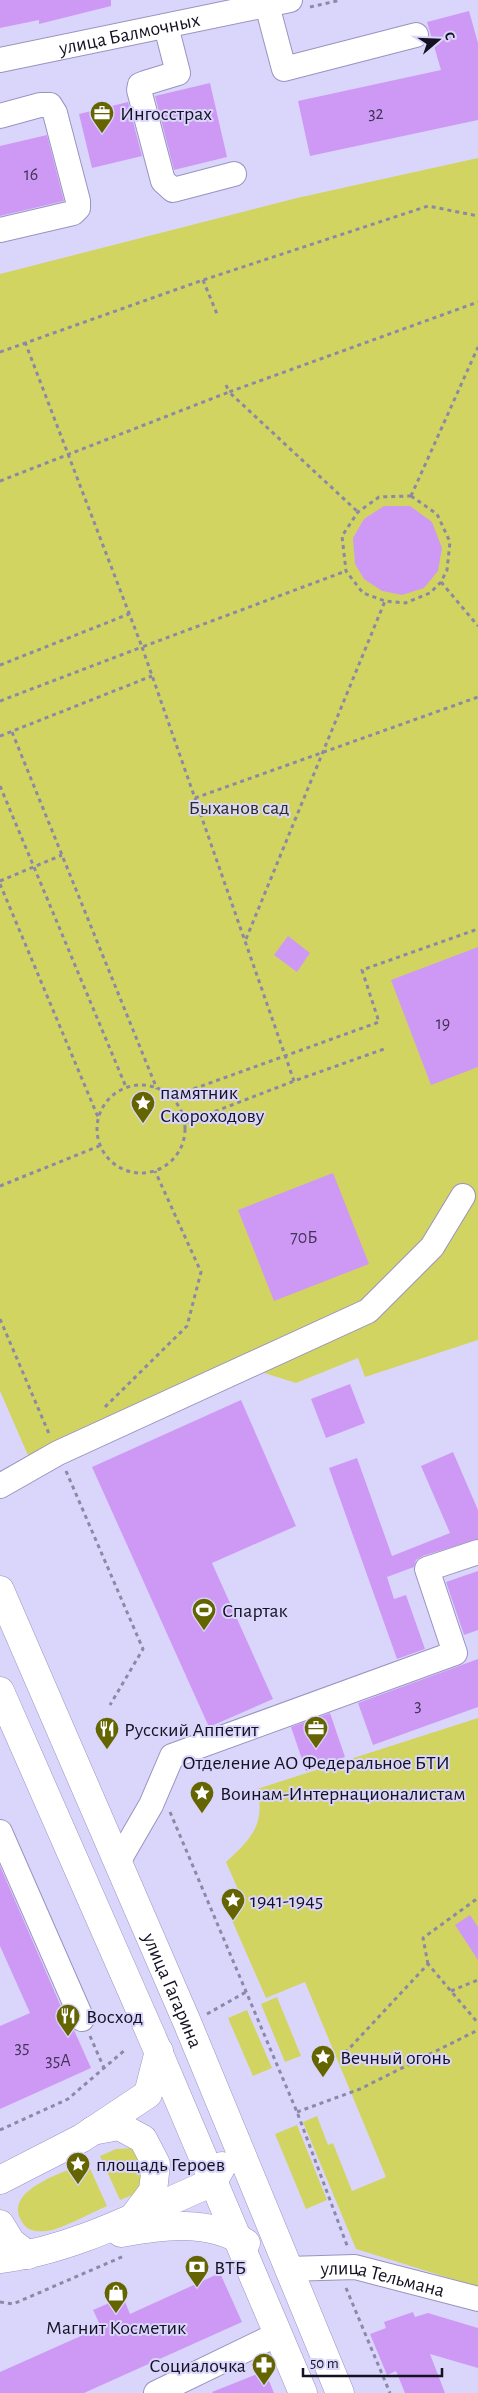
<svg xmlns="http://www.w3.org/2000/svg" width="478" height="2393" viewBox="0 0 478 2393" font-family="'Alegreya Sans',sans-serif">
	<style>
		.green { fill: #d2d461 }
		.building { fill: #ce99f5 }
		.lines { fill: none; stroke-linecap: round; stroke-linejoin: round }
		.minor-casing { stroke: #9993bf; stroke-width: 26 }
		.major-casing { stroke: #9993bf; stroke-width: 29 }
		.path { stroke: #8c89a6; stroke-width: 3; stroke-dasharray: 4 4; stroke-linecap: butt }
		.minor { stroke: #fff; stroke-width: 24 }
		.major { stroke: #fff; stroke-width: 28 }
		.labels { text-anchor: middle; stroke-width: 4; stroke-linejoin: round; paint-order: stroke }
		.number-label { font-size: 18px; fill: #423457 }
		.street-label { font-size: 20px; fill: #141222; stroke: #dad6fb }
		.poi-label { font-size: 20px; fill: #141222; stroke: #dad6fb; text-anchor: start }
		.park-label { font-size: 20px; fill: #2d2d19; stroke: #dad6fb }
	</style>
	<rect width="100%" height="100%" fill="#dad6fb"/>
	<!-- green -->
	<g class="green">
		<path d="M478,158V1340L365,1377L358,1358L296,1383L261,1372L37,1476L0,1391V274L297,198Z"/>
		<path d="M478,1718V2287L356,2249L303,2122L317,2116L328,2145L333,2143L352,2191L386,2177L305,1982L266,1998L224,1902L240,1894L226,1862C251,1839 266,1824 257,1789Z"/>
		<path d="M277,1997L301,2056L285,2062L261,2004Z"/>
		<path d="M247,2010L272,2068L253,2076L228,2018Z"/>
		<path d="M297,2125L327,2200L306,2209L275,2134Z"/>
		<path d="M134,2148L150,2168L135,2194L120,2200L100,2156L116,2149Z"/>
		<path d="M87,2162L107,2206C93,2212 60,2230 47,2231C35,2232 26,2231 21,2220C4,2189 66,2172 87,2162Z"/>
	</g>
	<!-- building -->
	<g class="building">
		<path d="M0,0H111V6L39,24V20L0,28Z"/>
		<path d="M469,11L478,43V120L310,156L298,101L441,70L427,22Z"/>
		<path d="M210,83L227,157L174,170L155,96Z"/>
		<path d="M128,102L142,156L92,168L79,114Z"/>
		<path d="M47,135L64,201L0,216V146Z"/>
		<path d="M384,506H410L432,522L442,548L438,571L424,588L402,595L382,591L364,579L355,564L353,538L364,519Z"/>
		<path d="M288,936L310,953L297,972L274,955Z"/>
		<path d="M478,947V1067L431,1085L391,980Z"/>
		<path d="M333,1173L369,1264L274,1301L238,1210Z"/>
		<path d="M350,1384L365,1423L326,1438L311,1399Z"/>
		<path d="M241,1400L296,1526L212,1563L273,1699L209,1727L92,1467Z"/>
		<path d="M453,1452L478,1510V1539L423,1556L416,1560L414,1567L387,1577L394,1599L406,1595L425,1649L397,1659L329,1468L357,1458L392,1556L450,1533L421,1466Z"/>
		<path d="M478,1571V1630L464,1635L446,1582Z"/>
		<path d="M478,1659V1707L373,1745L358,1703Z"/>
		<path d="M330,1713L345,1757L306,1771L291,1727Z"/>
		<path d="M0,1866L69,2025L74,2030L91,2068L0,2109V2026L30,2013L0,1946Z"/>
		<path d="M470,1915L478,1927V1960L455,1925Z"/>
		<path d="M220,2273L242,2322L84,2393H0V2372L101,2327L93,2310L123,2297L130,2314Z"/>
		<path d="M413,2312L415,2317L428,2313L478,2328V2368L430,2354L445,2393H405L396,2371L387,2375L370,2334L386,2328L384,2322Z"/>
		<path d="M265,2371L274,2393H213L212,2392Z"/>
	</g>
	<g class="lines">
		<defs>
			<g id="minor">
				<path d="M267,5L284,69L416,35"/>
				<path d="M166,26L178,73L145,83L140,85L139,90L163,181L173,190L234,174"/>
				<path id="s1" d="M0,60L290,0"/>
				<path d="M0,116L40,105H50L55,113L78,201V208L73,213L0,230"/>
				<path d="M0,1486L58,1453L368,1311L432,1247L463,1196"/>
				<path d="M0,1832L82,2019"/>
				<path d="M118,1862L151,1805L172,1756L455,1653L427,1569L478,1552"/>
				<path id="s2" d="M288,2269L355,2267L478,2299"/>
				<path d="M156,2393L278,2334"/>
			</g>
			<g id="major">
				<path id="s3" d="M0,1590L187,2022L340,2393"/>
				<path d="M0,1691L152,2037L303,2393"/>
				<path d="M92,2131L119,2126L143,2139L156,2164L153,2191L135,2215"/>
				<path d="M0,2180L82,2138L148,2094L159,2051"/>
				<path d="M0,2224L11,2242L28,2255"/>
				<path d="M121,2233C164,2225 208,2219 246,2243"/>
				<path d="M0,2259C75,2250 145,2211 213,2182L222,2166"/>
			</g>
		</defs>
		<!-- minor casing -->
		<use href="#minor" class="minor-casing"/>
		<!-- major casing -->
		<use href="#major" class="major-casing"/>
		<!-- path -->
		<g class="path">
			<path d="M310,7L341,0"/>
			<path d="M203,280L217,314"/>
			<path d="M25,342L142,647L346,571"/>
			<path d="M0,352L203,280L428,206L478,216"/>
			<path d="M226,385L229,392L478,302"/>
			<path d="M0,481L229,392L358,512"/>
			<path d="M411,496L437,514L450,542L447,570L441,582L430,593L405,603L385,601L363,593L346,571L342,536L358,512L379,497Z"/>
			<path d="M411,496L478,347"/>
			<path d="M441,582L478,626"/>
			<path d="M0,665L129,614"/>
			<path d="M0,701L142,647L294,1081"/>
			<path d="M12,732L157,1089"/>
			<path d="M0,736L152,676"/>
			<path d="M0,786L126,1087"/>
			<path d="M195,798L478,697"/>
			<path d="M0,881L62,855"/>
			<path d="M0,884L98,1117"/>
			<path d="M246,939L385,601"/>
			<circle cx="141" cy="1129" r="44"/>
			<path d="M171,1097L379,1022L362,970L478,929"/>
			<path d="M185,1123L294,1081L387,1048"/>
			<path d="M0,1186L99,1146"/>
			<path d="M0,1319L50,1436"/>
			<path d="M105,1407L187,1326L201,1272L155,1171"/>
			<path d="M66,1471L143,1649L110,1705"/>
			<path d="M170,1812L297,2112L348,2248"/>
			<path d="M428,1964L423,1938L478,1898"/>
			<path d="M451,1991L478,1980"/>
			<path d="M207,2014L246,1992"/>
			<path d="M90,2036L104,2068"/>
			<path d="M345,2053L428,1964L478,2023"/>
			<path d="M297,2112L360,2089L478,2030"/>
			<path d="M0,2130L68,2099L126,2049"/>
			<path d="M346,2288L390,2393"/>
			<path d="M0,2302L13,2304L124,2256"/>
		</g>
		<!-- minor -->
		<use href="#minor" class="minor"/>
		<!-- major -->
		<use href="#major" class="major"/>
	</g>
	<!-- icons -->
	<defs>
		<symbol id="office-pin" viewBox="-11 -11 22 30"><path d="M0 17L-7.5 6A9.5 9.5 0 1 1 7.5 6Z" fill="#646500" stroke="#dad6fb"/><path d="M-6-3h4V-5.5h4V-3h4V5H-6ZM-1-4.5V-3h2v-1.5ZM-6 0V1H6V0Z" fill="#fff"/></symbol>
		<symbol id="sight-pin" viewBox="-11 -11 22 30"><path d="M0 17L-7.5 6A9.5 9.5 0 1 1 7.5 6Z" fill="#646500" stroke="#dad6fb"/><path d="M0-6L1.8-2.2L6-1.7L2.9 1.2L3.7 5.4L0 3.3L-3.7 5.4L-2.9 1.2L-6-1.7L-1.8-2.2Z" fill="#fff"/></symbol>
		<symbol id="stadium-pin" viewBox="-11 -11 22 30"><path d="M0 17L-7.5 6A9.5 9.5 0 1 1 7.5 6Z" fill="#646500" stroke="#dad6fb"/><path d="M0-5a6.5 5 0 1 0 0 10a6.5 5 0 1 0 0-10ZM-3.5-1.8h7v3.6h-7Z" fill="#fff"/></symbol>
		<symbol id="restaurant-pin" viewBox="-11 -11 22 30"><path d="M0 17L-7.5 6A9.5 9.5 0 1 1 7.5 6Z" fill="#646500" stroke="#dad6fb"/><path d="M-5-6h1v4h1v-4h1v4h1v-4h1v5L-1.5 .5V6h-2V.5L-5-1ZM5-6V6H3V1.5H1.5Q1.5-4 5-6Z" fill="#fff"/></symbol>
		<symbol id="bank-pin" viewBox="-11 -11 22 30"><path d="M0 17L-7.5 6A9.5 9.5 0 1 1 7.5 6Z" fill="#646500" stroke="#dad6fb"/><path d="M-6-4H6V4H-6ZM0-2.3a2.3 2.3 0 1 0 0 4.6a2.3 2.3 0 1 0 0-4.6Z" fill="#fff"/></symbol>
		<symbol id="shop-pin" viewBox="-11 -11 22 30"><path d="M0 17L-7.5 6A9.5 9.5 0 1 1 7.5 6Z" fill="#646500" stroke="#dad6fb"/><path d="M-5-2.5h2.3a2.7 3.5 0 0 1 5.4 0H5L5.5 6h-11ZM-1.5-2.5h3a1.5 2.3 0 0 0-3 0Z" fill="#fff"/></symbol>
		<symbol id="pharmacy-pin" viewBox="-11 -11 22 30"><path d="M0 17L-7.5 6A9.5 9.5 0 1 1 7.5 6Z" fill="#646500" stroke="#dad6fb"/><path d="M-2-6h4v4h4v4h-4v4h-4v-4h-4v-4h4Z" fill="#fff"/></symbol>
	</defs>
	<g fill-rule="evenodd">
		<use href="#office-pin" x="88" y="99" width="28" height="38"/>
		<use href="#sight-pin" x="129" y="1089" width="28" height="38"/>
		<use href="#stadium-pin" x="190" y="1596" width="28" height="38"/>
		<use href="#office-pin" x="302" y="1714" width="28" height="38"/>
		<use href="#restaurant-pin" x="93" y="1715" width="28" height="38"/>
		<use href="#sight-pin" x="188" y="1779" width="28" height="38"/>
		<use href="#sight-pin" x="219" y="1886" width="28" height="38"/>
		<use href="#restaurant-pin" x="54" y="2002" width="28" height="38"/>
		<use href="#sight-pin" x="309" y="2043" width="28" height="38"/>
		<use href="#sight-pin" x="64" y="2150" width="28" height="38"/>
		<use href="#bank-pin" x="183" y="2253" width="28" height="38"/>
		<use href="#shop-pin" x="102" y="2279" width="28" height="38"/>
		<use href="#pharmacy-pin" x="250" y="2351" width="28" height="38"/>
	</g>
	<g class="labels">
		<!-- number labels -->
		<g class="number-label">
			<text x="376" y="119">32</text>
			<text x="31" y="180">16</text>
			<text x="443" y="1029">19</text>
			<text x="304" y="1243">70Б</text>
			<text x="418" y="1711">3</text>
			<text x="22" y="2053">35</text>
			<text x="58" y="2066">35А</text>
		</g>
		<!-- street labels -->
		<g class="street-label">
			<text dy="7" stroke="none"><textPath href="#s1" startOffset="132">улица Балмочных</textPath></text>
			<text dy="7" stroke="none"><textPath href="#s3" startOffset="436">улица Гагарина</textPath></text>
			<text dy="7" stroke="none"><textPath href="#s2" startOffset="96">улица Тельмана</textPath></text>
		</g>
		<!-- poi labels -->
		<g class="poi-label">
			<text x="120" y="120">Ингосстрах</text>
			<text x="160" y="1099">памятник<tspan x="160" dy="23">Скороходову</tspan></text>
			<text x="222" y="1617">Спартак</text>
			<text x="124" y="1736">Русский Аппетит</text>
			<text x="316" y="1769" text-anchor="middle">Отделение АО Федеральное БТИ</text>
			<text x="220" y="1800">Воинам-Интернационалистам</text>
			<text x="250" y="1907">1941-1945</text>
			<text x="86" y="2023">Восход</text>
			<text x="340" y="2064">Вечный огонь</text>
			<text x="96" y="2171">площадь Героев</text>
			<text x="214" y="2274">ВТБ</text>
			<text x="116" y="2334" text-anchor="middle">Магнит Косметик</text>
			<text x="246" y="2372" text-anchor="end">Социалочка</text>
		</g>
		<!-- park labels -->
		<g class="park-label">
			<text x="239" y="814">Быханов сад</text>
		</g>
	</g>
	<!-- north arrow -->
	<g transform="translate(438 40) rotate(71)" stroke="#dad6fb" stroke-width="4" paint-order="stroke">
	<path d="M0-4L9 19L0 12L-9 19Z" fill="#141222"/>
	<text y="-8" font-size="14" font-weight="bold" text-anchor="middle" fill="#141222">С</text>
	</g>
	<!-- scale -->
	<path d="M303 2368v8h139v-8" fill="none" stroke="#141222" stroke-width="2.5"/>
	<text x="310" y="2368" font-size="15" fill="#141222" stroke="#dad6fb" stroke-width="4" paint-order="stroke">50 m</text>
</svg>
